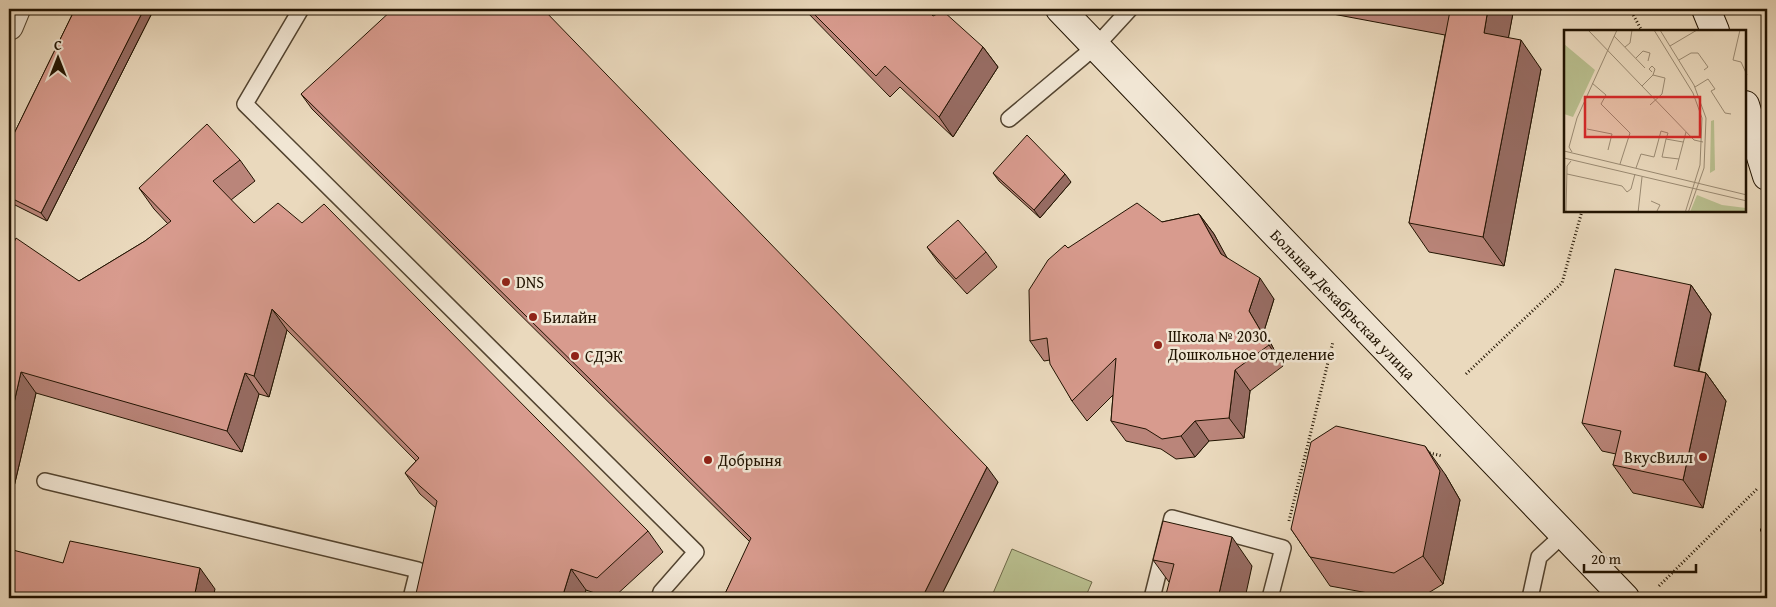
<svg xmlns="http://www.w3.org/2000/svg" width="1776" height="607" viewBox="0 0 1776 607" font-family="'Gentium Book Plus',serif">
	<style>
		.green { fill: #b9bf8f; stroke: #6d6948 }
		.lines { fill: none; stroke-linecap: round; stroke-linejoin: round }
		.lane-casing { stroke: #534430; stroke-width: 18 }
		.street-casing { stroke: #534430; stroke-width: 30 }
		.secondary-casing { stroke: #211301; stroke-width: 30 }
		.path { stroke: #211301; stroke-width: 3; stroke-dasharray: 1 2.5; stroke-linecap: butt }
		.lane { stroke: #f1e6d4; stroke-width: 15 }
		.street { stroke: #f1e6d4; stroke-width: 28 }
		.secondary { stroke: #f1e6d4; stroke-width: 28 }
		.wall { fill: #ba857a; stroke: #211301 }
		.shaded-wall { fill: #976c63; stroke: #211301 }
		.building { fill: #d89b8e; stroke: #211301 }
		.poi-dot { fill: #8f2418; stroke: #f1e6d4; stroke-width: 2 }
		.labels { text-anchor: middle; stroke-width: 5; stroke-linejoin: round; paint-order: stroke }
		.poi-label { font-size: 16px; fill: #211301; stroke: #f1e6d4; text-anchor: start }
		.street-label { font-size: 16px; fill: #211301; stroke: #f1e6d4 }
		.inset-road { fill: none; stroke: #9a8a72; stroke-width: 1 }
		.view { fill: #d62828; fill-opacity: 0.15; stroke: #d62828; stroke-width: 2.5 }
		.inset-edge { fill: none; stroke: #211301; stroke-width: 2.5 }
	</style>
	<rect width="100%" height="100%" fill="#ead9bd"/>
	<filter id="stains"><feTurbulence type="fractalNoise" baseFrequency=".004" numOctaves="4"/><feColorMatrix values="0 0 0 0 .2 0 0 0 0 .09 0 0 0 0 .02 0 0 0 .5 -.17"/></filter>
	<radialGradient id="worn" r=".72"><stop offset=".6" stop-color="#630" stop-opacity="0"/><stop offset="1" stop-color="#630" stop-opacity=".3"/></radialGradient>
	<!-- green -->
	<path class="green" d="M1012,549L1092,582L1085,598H991Z"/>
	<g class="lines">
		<defs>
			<g id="lane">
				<path d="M301,9L245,104L696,552L661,592L659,598"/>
				<path d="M1009,119L1096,46L1130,9"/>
				<path d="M45,481L418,570L411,598"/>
				<path d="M1152,598L1172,518L1283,548L1270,598"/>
				<path d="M1530,598L1539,557L1564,534"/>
			</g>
			<path id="street" d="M9,26L16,9"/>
			<g id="secondary">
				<path id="s1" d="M1060,9L1625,598"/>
				<path d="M1706,9L1715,31"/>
				<path d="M1745,105L1767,176"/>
			</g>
		</defs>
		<!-- lane casing -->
		<use href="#lane" class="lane-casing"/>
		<!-- street casing -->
		<use href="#street" class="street-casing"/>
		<!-- secondary casing -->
		<use href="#secondary" class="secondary-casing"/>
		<!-- path -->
		<g class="path">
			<path d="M1630,9L1642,31"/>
			<path d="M1466,374L1562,283L1582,211"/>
			<path d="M1426,452L1442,456"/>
			<path d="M1289,521L1333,342"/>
			<path d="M1760,530H1767"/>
			<path d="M1659,586L1758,488"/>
		</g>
		<!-- lane -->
		<use href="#lane" class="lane"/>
		<!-- street -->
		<use href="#street" class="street"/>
		<!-- secondary -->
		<use href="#secondary" class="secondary"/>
	</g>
	<!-- wall -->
	<g class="wall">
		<path d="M75,9H154L47,221L9,202V144Z"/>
		<path d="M804,9H926L933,16L983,47L998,67L953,137L900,87L890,97Z"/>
		<path d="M1306,9H1510L1513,13L1508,38L1541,69L1504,266L1429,252L1409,223L1445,35Z"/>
		<path d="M301,94L998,482L940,598H723L750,542L312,109Z"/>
		<path d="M240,160L255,181L231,200L254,223L648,531L663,552L613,598H609L586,590L583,598H416L436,508L420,494L405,473L416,461L287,330L269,397L259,394L242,452L36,393L9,508V253L79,281L145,241L168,224L154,209L139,188Z"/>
		<path d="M993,173L1071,182L1040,218L999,181Z"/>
		<path d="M1199,214L1214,234L1226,257L1274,299L1264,331L1283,366L1250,391L1244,438L1209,441L1195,457L1176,459L1161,449L1126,441L1111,421L1113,395L1087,421L1072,401L1050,360L1044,361L1030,341L1068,248L1162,222Z"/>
		<path d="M927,247L986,252L997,267L967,294L938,262Z"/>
		<path d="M1691,285L1711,314L1699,371L1706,373L1726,401L1703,508L1633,493L1613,465L1616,454L1602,451L1582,423Z"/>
		<path d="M1445,474L1460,500L1443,584L1420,598H1395L1330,586L1291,529Z"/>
		<path d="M1153,560L1252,566L1169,582Z"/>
	</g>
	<!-- shaded-wall -->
	<g class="shaded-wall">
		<path d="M144,9H154L47,221L41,213Z"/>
		<path d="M1488,9H1510L1513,13L1504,62L1484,33Z"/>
		<path d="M1521,40L1541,69L1504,266L1483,237Z"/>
		<path d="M983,47L998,67L953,137L939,117Z"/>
		<path d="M1065,174L1071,182L1040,218L1034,210Z"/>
		<path d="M1199,214L1214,234L1236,274L1221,254Z"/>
		<path d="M1260,278L1274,299L1264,331L1283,366L1269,345L1249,311Z"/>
		<path d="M1691,285L1711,314L1693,394L1674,366Z"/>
		<path d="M272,309L287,330L269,397L254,376Z"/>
		<path d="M1235,370L1250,391L1244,438L1229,418Z"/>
		<path d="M21,372L36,393L9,508V425Z"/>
		<path d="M245,373L259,394L242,452L227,431Z"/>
		<path d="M1706,373L1726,401L1703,508L1683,480Z"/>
		<path d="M1195,421L1209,441L1195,457L1181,436Z"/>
		<path d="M1425,446L1445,474L1460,500L1443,584L1423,556Z"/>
		<path d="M987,467L998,482L940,598H922Z"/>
		<path d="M1232,537L1252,566L1245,598H1218Z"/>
		<path d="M200,568L215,589L213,598H194Z"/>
		<path d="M571,569L586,590L583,598H562Z"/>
	</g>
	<!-- building -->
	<g class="building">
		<path d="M75,9H144L41,213L9,197V144Z"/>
		<path d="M393,9H543L987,467L922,598H723L751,538L301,94Z"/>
		<path d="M809,9H926L933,16L943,11L983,47L939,117L885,66L876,76Z"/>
		<path d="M1439,9H1488L1484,33L1521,40L1483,237L1409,223L1450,11Z"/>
		<path d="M207,124L240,160L213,181L254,223L278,203L302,223L324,204L648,531L597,578L571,569L562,598H415L437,501L405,473L419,458L272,309L254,376L245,373L227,431L21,372L9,425V253L16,238L79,281L145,241L171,221L139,188Z"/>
		<path d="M1027,135L1065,174L1034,210L993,173Z"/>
		<path d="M1137,203L1162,222L1199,214L1221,254L1260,278L1249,311L1269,345L1235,370L1229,418L1195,421L1181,436L1162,439L1146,429L1111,421L1116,358L1072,401L1050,364L1047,338L1030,341L1029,290L1048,260L1065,245L1068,248Z"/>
		<path d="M958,220L986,252L956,279L927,247Z"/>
		<path d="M1615,269L1691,285L1674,366L1706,373L1683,480L1613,465L1621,431L1582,423Z"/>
		<path d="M1336,426L1425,446L1440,471L1423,556L1394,573L1310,557L1291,529L1311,442Z"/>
		<path d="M1163,521L1232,537L1218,598H1165L1174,564L1153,560Z"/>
		<path d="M70,541L200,568L194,598H9V549L63,563Z"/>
	</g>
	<!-- markers -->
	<g class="poi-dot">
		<circle cx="506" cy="282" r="5"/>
		<circle cx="533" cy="317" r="5"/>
		<circle cx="1158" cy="345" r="5"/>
		<circle cx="575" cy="356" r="5"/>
		<circle cx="1703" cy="457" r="5"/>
		<circle cx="708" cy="460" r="5"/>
	</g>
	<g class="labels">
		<!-- poi labels -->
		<g class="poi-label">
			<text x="516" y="288">DNS</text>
			<text x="543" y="323">Билайн</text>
			<text x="1168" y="342">Школа № 2030.<tspan x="1168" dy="18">Дошкольное отделение</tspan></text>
			<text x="585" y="362">СДЭК</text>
			<text x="1693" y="463" text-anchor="end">ВкусВилл</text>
			<text x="718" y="466">Добрыня</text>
		</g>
		<!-- street labels -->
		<g class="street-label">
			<text dy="6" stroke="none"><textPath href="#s1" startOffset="409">Большая Декабрьская улица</textPath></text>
		</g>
	</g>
	<!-- overview -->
	<g transform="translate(1564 30)">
		<rect width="182" height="182" fill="#ead9bd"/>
		<path d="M0,14L31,40L9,87L0,84ZM150,90L151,140L146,143L147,91ZM133,165L158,175L182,178V182H126Z" fill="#b9bf8f"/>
		<path class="inset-road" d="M24,0L130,110L139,112M90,0L129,63L138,88L136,135L121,183M96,0L130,55L142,88L140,138L124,183M176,0L169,30L177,32L183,45M50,6L81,38M106,16L133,0M61,17L66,13L68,0M72,28L79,21L86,23L84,31M115,30L127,23H134L144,37L140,40M28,53L42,65L37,74L66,103L56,134M78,56L89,45L91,39L88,36L85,39L88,42M131,57L144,49L151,59L147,61L161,83L167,84M86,75L98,64L101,48L89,45M23,99L48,104L44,120M102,109L98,127L115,129M0,121L183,165M8,122L5,117L13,88L53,0M0,128L183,171M72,138L77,124L90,127L97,101L104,103L102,109L119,112M112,140L122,102M3,144L58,156L63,162L67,159L71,144M87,171L96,175L92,183M2,183L3,136L7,131M74,183L78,147"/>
		<path class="view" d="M21,67H136V107H21Z"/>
		<rect width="182" height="182" class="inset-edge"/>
	</g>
	<!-- margin -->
	<rect width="1776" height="607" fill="none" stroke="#ead9bd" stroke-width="30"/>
	<rect x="10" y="10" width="1756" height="587" fill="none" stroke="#211301" stroke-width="2.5"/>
	<rect x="15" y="15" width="1746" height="577" fill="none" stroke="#211301"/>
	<!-- north arrow -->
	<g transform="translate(58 58)" stroke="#f1e6d4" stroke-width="4" paint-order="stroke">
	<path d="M0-4L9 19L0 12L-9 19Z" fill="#211301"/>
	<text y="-8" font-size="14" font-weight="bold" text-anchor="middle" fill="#211301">С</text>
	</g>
	<!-- scale -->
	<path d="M1584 564v8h112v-8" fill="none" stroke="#211301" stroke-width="2.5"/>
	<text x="1591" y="564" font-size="15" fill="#211301" stroke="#f1e6d4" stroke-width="4" paint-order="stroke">20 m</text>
	<rect width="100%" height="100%" filter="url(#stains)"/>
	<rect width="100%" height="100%" fill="url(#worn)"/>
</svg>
